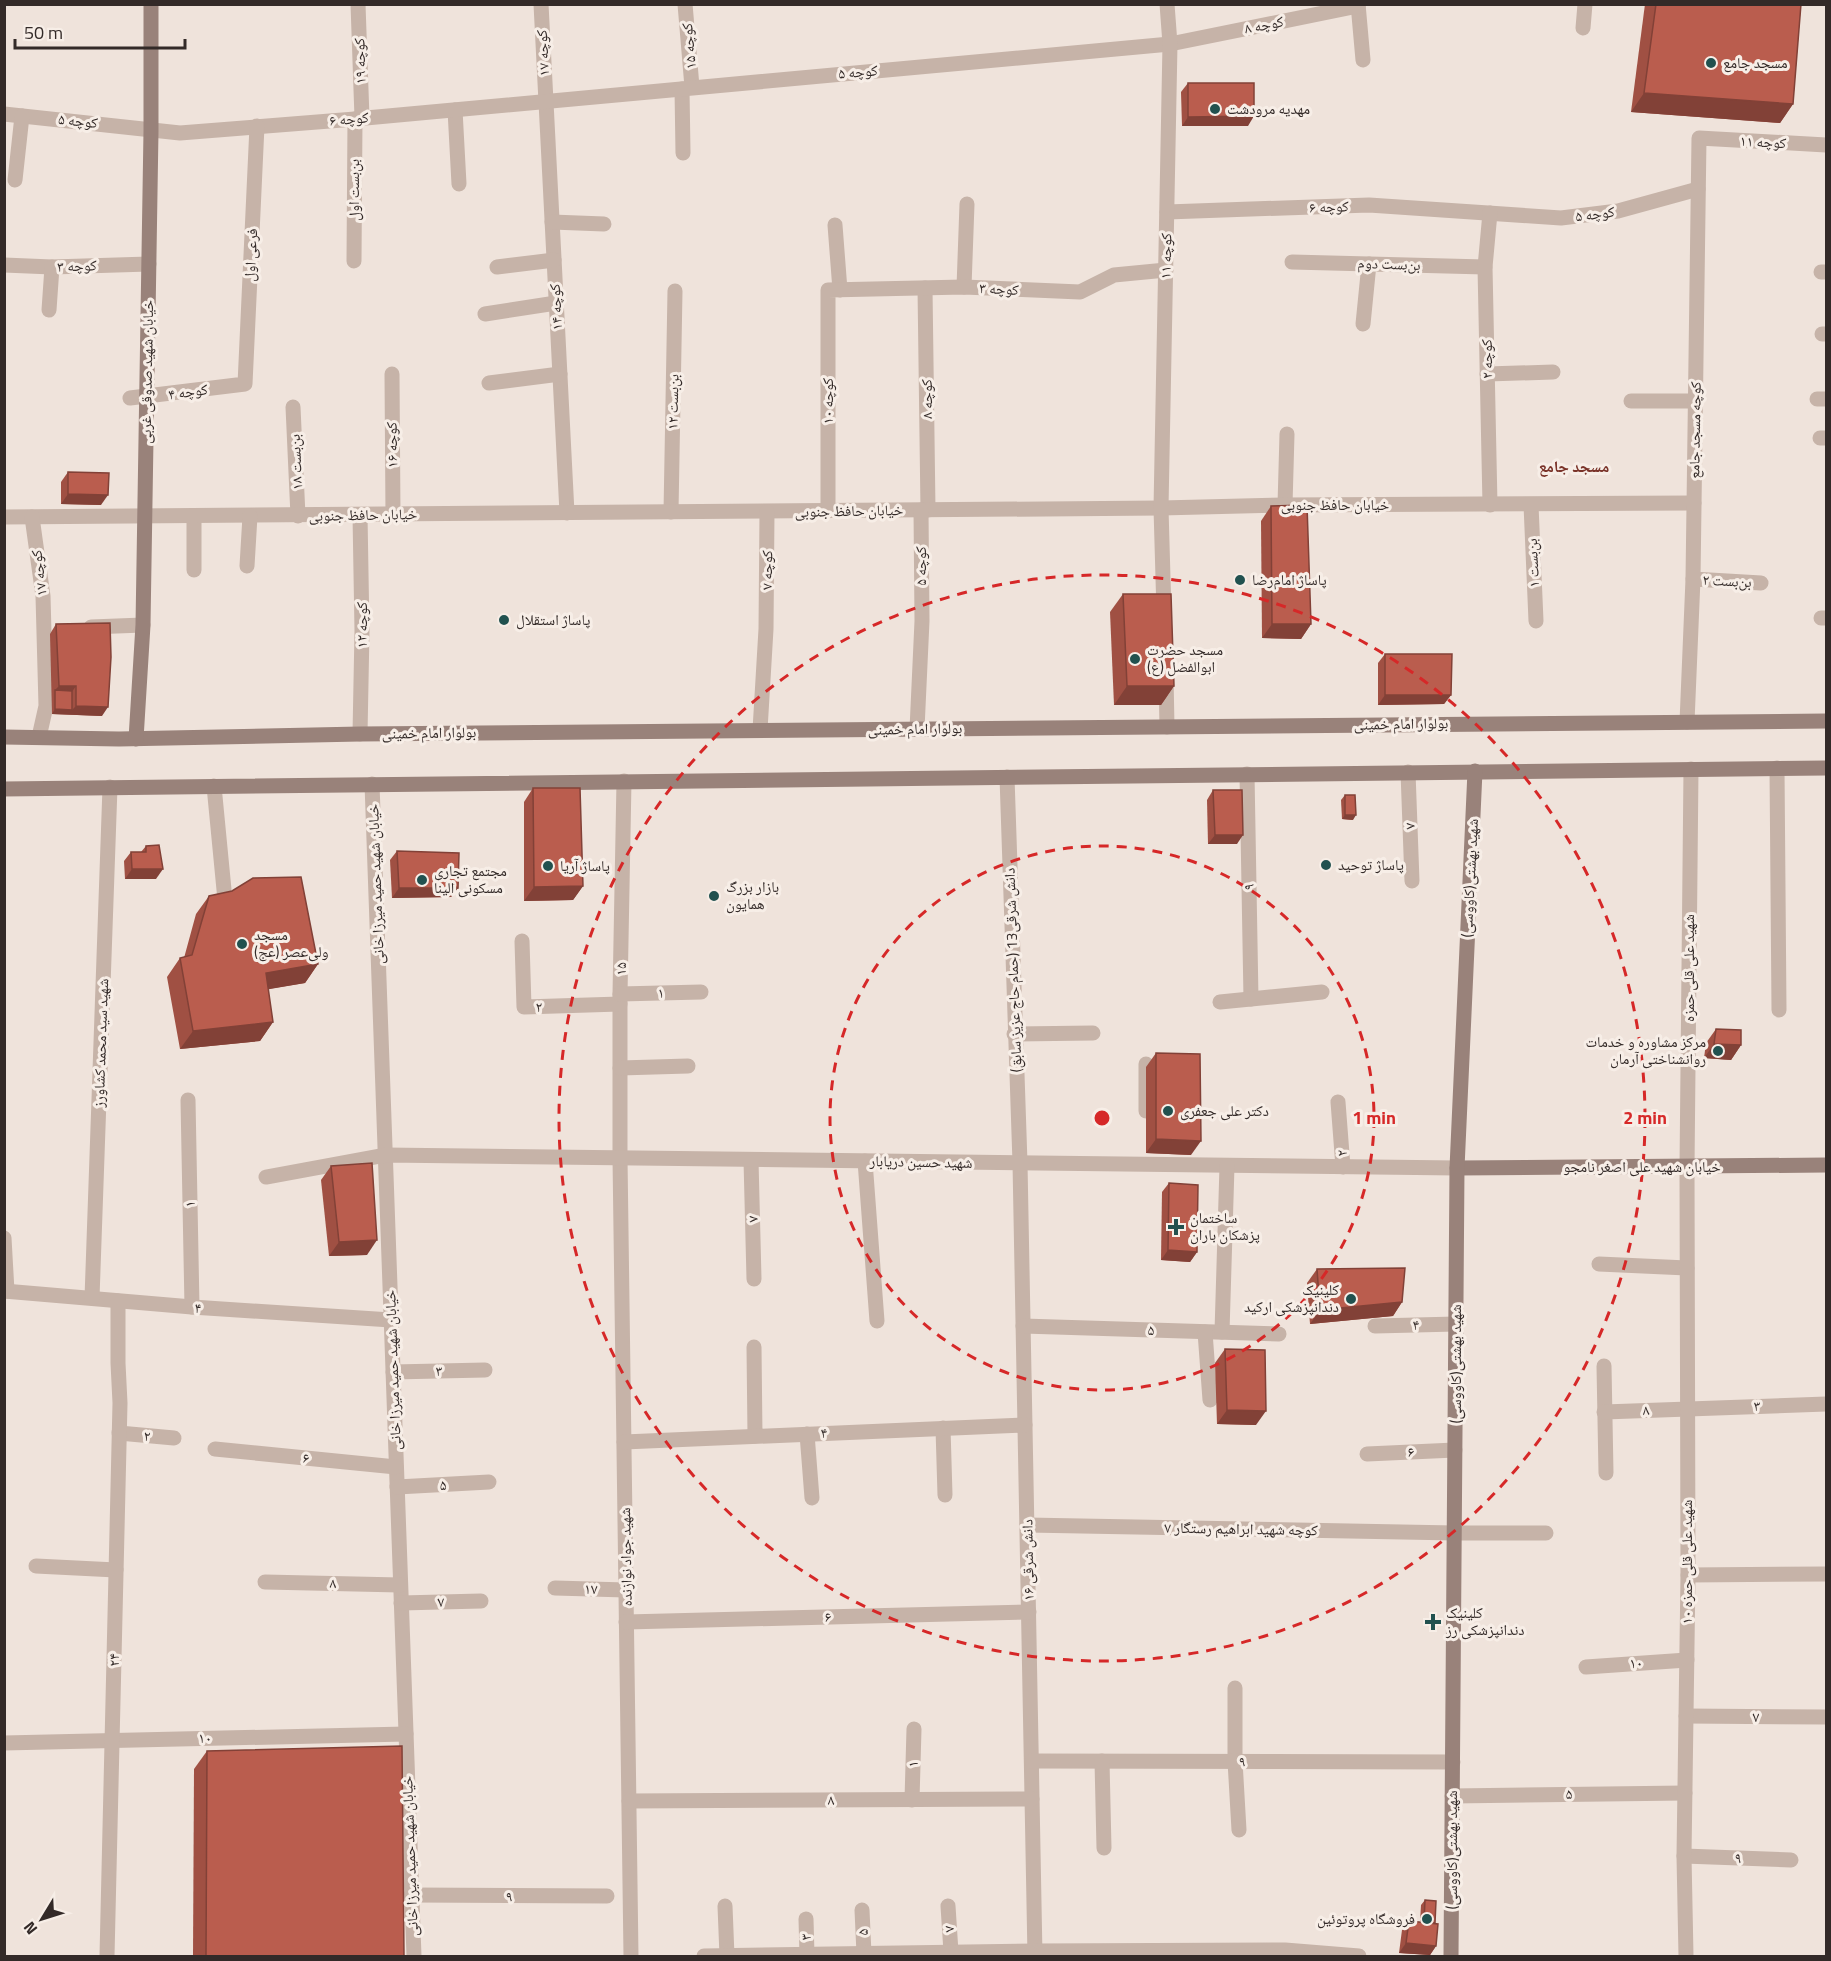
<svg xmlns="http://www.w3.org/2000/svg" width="1831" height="1961" viewBox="0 0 1831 1961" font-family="'Titillium Web','Noto Naskh Arabic',sans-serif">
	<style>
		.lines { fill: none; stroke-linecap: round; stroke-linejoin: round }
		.street { stroke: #c6b3a8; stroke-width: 15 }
		.secondary { stroke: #99827a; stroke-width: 15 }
		.wall { fill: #a05043 }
		.shaded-wall { fill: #824137 }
		.building { fill: #ba5d4e; stroke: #824137; stroke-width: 1.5 }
		.ring { fill: none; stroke: #d62828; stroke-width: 3; stroke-dasharray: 10 8 }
		.poi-dot { fill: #21514f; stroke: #f7eee7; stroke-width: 2 }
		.labels { text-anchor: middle; stroke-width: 6; stroke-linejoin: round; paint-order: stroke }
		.street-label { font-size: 15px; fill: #332a28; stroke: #f7eee7 }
		.poi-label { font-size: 15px; fill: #332a28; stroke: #f7eee7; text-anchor: start }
		.neighbourhood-label { font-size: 16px; font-weight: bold; fill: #7a3329; stroke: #f7eee7 }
		.centre { fill: #d62828; stroke: #f7eee7; stroke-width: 3 }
		.ring-label { font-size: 18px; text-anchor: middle; font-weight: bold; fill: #d62828; stroke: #f7eee7; stroke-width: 6; stroke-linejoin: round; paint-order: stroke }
	</style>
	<rect width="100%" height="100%" fill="#efe3db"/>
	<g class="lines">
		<!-- street -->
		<g class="street">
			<path d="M358,4L362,118"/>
			<path d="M541,4L567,513"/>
			<path d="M685,4L692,87"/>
			<path d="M1358,4L1363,60"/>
			<path d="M1583,28L1585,4"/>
			<path d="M682,89L683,153"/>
			<path d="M455,110L459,184"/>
			<path d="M4,114L180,133L355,119L1170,44L1358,6"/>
			<path d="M15,180L22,116"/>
			<path d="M1167,212L1369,205L1561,218L1618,211L1698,189"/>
			<path d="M552,222L604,224"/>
			<path d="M835,225L840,290"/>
			<path d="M354,261L355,119"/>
			<path d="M1292,262L1485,267"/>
			<path d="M4,265L52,267L149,264"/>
			<path d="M497,267L554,260"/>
			<path d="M1821,272H1826"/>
			<path d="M964,287L967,204"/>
			<path d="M925,288L928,510"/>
			<path d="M49,310L52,267"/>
			<path d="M485,314L556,303"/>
			<path d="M1363,324L1369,264"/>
			<path d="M1822,334H1826"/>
			<path d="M392,374L393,515"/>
			<path d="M1487,374L1553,372"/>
			<path d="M489,383L560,374"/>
			<path d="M130,398L245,384L257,126"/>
			<path d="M1817,399H1826"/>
			<path d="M1631,401H1695"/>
			<path d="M293,407L298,516"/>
			<path d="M1820,438H1826"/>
			<path d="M1285,505L1287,434"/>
			<path d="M1490,505L1485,267L1490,213"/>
			<path d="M1531,505L1536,621"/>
			<path d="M828,511V290L964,287L1080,292L1114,275L1166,270"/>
			<path d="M671,512L675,291"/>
			<path d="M360,515L362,631L360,734"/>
			<path d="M194,516V570"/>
			<path d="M4,517L1161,508L1285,505L1694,503"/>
			<path d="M32,517L43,596L46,706L39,737"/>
			<path d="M247,566L250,516"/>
			<path d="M1693,579L1761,583"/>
			<path d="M1164,613L1161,508L1170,44L1167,4"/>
			<path d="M1821,618H1826"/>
			<path d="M91,627L143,625"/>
			<path d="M1166,676L1167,727"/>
			<path d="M1687,722L1693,579L1699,138L1826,145"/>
			<path d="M917,729L922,621L921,510"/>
			<path d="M760,730L766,629L767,512"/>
			<path d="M1777,768L1779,1010"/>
			<path d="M1408,772L1412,881"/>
			<path d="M1247,774L1251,999"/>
			<path d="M1007,777L1020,1163L1035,1956"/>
			<path d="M624,781L620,994V1158L631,1956"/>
			<path d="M372,784L414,1956"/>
			<path d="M214,786L225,900"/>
			<path d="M522,941L524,1007L620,1004"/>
			<path d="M620,994L701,992"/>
			<path d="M1220,1002L1322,992"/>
			<path d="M1014,1034L1093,1033"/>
			<path d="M620,1068L688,1066"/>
			<path d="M188,1100L192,1307"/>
			<path d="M1338,1102L1343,1167"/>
			<path d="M1146,1111V1064"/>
			<path d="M751,1160L754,1279"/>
			<path d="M865,1161L877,1321"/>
			<path d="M266,1177L385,1155L1457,1168"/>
			<path d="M4,1238L7,1291"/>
			<path d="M1599,1264L1687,1268"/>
			<path d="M4,1291L192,1307L391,1320"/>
			<path d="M92,1298L110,787"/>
			<path d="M1023,1326L1279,1334"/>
			<path d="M1375,1326L1456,1324"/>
			<path d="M1205,1332L1210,1400"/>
			<path d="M1222,1332L1227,1166"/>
			<path d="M754,1347L755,1436"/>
			<path d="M1604,1366L1606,1473"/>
			<path d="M393,1372L485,1370"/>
			<path d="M1604,1412L1826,1404"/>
			<path d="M943,1428L945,1495"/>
			<path d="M119,1433L174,1438"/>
			<path d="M807,1434L812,1498"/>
			<path d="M624,1442L1025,1425"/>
			<path d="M215,1449L396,1467"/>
			<path d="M1367,1454L1455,1450"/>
			<path d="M397,1487L489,1482"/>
			<path d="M1027,1525L1455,1533H1546"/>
			<path d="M36,1566L116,1570"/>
			<path d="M1688,1575L1826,1574"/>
			<path d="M265,1582L400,1585"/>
			<path d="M555,1588L626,1590"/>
			<path d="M401,1603L481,1601"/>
			<path d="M626,1622L1029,1612"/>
			<path d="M1586,1667L1687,1660"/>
			<path d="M1235,1688V1761L1239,1830"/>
			<path d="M1686,1716L1826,1717"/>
			<path d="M4,1743L406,1734"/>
			<path d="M1032,1761L1453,1762"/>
			<path d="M1102,1761L1104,1848"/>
			<path d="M1452,1796L1685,1793"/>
			<path d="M912,1800L914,1729"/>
			<path d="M629,1801L1032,1799"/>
			<path d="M1684,1856L1791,1860"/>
			<path d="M411,1895L607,1896"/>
			<path d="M725,1906L727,1956"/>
			<path d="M948,1906L951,1952"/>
			<path d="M862,1910L864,1954"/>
			<path d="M806,1919L807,1955"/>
			<path d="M107,1956L120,1403L118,1363V1301"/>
			<path d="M704,1956L1035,1951L1285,1950L1359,1956"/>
			<path d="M1686,1956L1684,1856L1688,1575L1687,1167L1691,769"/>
		</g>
		<!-- secondary -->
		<g class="secondary">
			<path d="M4,737L119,739L360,734L1826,721"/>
			<path d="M136,739L143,625L151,131V4"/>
			<path d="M4,789L1826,768"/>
			<path d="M1457,1168L1826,1165"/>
			<path d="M1451,1956L1457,1168L1475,771"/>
		</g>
	</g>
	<!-- wall -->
	<g class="wall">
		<path d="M1645,4H1801L1793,104L1780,123L1631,112Z"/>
		<path d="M1188,83L1248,126H1182L1181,92Z"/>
		<path d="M68,472L101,505L61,504V482Z"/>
		<path d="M1271,506L1311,624L1301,639L1262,638L1261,521Z"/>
		<path d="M1123,594L1174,686L1161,705H1114L1110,612Z"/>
		<path d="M56,624L102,716L52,714L50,634Z"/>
		<path d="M1385,654L1451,695L1444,704L1378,705V663Z"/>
		<path d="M533,788L583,886L573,900L524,901V802Z"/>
		<path d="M1213,790L1237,844H1208L1207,800Z"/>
		<path d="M1345,795L1353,820L1342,819L1341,800Z"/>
		<path d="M146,846L156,879H125L124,861L131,852H141Z"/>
		<path d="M397,851L458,888L451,897L392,898L390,860Z"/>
		<path d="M209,896L318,964L305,983L268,989L273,1022L260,1041L180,1049L167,977L180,958H184L196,914Z"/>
		<path d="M1716,1029L1741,1045L1731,1060L1704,1058L1706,1043Z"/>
		<path d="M1156,1053L1191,1155L1146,1153V1067Z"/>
		<path d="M331,1166L367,1255L329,1256L321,1180Z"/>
		<path d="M1169,1183L1197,1252L1190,1262L1161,1260L1162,1192Z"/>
		<path d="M1317,1269L1402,1302L1393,1316L1310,1324L1307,1283Z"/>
		<path d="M1225,1349L1256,1425L1217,1424L1215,1363Z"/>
		<path d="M207,1751L404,1956H193L194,1769Z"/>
		<path d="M1425,1900L1435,1923L1436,1946L1430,1955L1399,1953L1402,1930L1409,1921L1420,1922L1421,1905Z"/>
	</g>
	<!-- shaded-wall -->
	<g class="shaded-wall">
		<path d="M1644,93L1793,104L1780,123L1631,112Z"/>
		<path d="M1254,116L1248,126H1182L1188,117Z"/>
		<path d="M68,494L108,495L101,505L61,504Z"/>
		<path d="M1272,624H1311L1301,639L1262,638Z"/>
		<path d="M59,686H76L69,696L55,690Z"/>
		<path d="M1127,686H1174L1161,705H1114Z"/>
		<path d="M1385,695H1451L1444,704L1378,705Z"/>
		<path d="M76,706L108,707L102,716L52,714L55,709L72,710Z"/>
		<path d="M1345,815H1356L1353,820L1342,819Z"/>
		<path d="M1215,835H1243L1237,844H1208Z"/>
		<path d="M132,869H163L156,879H125Z"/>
		<path d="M583,886L573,900L524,901L534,887Z"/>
		<path d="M399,888H458L451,897L392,898Z"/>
		<path d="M318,964L305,983L253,992L266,973Z"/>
		<path d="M273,1022L260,1041L180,1049L193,1031Z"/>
		<path d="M1714,1044L1741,1045L1731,1060L1704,1058Z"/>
		<path d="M1156,1139L1201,1141L1191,1155L1146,1153Z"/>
		<path d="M377,1240L367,1255L329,1256L339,1242Z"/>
		<path d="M1168,1250L1197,1252L1190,1262L1161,1260Z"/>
		<path d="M1402,1302L1393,1316L1310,1324L1320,1310Z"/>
		<path d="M1227,1410L1266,1411L1256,1425L1217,1424Z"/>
		<path d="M1406,1943L1436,1946L1430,1955L1399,1953Z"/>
	</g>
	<!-- building -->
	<g class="building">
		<path d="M1656,4H1801L1793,104L1644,93Z"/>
		<path d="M1188,83H1254V116L1188,117Z"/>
		<path d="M68,472L109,473L108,495L68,494Z"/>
		<path d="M1307,505L1311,624H1272L1271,506Z"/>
		<path d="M1123,594H1171L1174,686H1127Z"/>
		<path d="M110,623L111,657L108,707L76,706V686H59L56,624Z"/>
		<path d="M1385,654H1452L1451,695H1385Z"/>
		<path d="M55,690L72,691V710L55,709Z"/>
		<path d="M533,788H580L583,886L534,887Z"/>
		<path d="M1213,790H1242L1243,835H1215Z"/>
		<path d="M1345,795H1355L1356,815H1345Z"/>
		<path d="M159,845L163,869H132L131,852H146V846Z"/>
		<path d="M397,851L459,853L458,888H399Z"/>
		<path d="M301,877L318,964L266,973L273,1022L193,1031L180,958L192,955L209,896L232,891L253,878Z"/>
		<path d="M1716,1029L1741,1030V1045L1714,1044Z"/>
		<path d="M1156,1053L1200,1054L1201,1141L1156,1139Z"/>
		<path d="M372,1163L377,1240L339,1242L331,1166Z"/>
		<path d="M1169,1183L1198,1185L1197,1252L1168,1250Z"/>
		<path d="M1405,1268L1402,1302L1320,1310L1317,1269Z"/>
		<path d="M1225,1349L1265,1350L1266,1411L1227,1410Z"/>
		<path d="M402,1746L404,1956H206L207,1751Z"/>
		<path d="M1425,1900L1436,1901L1435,1923L1424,1922Z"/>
		<path d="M1409,1921L1438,1924L1436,1946L1406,1943Z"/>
	</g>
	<!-- distance rings -->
	<g class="ring">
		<circle cx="1102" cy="1118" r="272"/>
		<circle cx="1102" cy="1118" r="543"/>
	</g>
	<!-- markers -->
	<g class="poi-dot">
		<circle cx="1711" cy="63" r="6"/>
		<circle cx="1215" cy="109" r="6"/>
		<circle cx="1240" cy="580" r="6"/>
		<circle cx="504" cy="620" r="6"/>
		<circle cx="1135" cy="659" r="6"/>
		<circle cx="1326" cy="865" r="6"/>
		<circle cx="548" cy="866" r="6"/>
		<circle cx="422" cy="880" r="6"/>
		<circle cx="714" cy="896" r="6"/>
		<circle cx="242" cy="944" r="6"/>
		<circle cx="1718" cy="1051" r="6"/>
		<circle cx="1168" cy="1111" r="6"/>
		<path d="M1173 1218h6v6h6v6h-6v6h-6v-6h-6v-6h6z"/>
		<circle cx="1351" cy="1299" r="6"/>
		<path d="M1430 1613h6v6h6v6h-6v6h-6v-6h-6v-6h6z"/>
		<circle cx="1427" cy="1919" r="6"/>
	</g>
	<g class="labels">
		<!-- street labels -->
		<g class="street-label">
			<text transform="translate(1264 25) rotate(-11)" y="5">کوچه ۸</text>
			<text transform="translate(689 46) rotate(-95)" y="5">کوچه ۱۵</text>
			<text transform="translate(543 53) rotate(-93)" y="5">کوچه ۱۷</text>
			<text transform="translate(360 61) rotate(-92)" y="5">کوچه ۱۹</text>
			<text transform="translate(858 72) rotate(-5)" y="5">کوچه ۵</text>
			<text transform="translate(349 119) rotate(-5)" y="5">کوچه ۶</text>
			<text transform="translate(78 121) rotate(6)" y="5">کوچه ۵</text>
			<text transform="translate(1763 142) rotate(3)" y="5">کوچه ۱۱</text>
			<text transform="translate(354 190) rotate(-90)" y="5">بن‌بست اول</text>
			<text transform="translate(1329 207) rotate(-2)" y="5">کوچه ۶</text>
			<text transform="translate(1595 214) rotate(-7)" y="5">کوچه ۵</text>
			<text transform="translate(251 255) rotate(-87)" y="5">فرعی اول</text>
			<text transform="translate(1166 256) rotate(-89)" y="5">کوچه ۱۱</text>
			<text transform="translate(1389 264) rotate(2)" y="5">بن‌بست دوم</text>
			<text transform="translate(77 266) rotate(-2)" y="5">کوچه ۳</text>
			<text transform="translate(999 289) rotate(3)" y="5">کوچه ۳</text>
			<text transform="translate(556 307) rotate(-93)" y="5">کوچه ۱۴</text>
			<text transform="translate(1487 359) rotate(-91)" y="5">کوچه ۲</text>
			<text transform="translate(147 372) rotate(-89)" y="5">خیابان شهید صدوقی غربی</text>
			<text transform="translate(188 392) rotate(-8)" y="5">کوچه ۴</text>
			<text transform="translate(927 399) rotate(-91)" y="5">کوچه ۸</text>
			<text transform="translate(828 401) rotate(-90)" y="5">کوچه ۱۰</text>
			<text transform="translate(673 402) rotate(-89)" y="5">بن‌بست ۱۲</text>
			<text transform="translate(1695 430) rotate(-89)" y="5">کوچه مسجد جامع</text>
			<text transform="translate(392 445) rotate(-91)" y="5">کوچه ۱۶</text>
			<text transform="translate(296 462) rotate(-93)" y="5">بن‌بست ۱۸</text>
			<text x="1335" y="510">خیابان حافظ جنوبی</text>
			<text transform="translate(849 511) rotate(-1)" y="5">خیابان حافظ جنوبی</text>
			<text transform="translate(363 515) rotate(-1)" y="5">خیابان حافظ جنوبی</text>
			<text transform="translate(1533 563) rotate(-93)" y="5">بن‌بست ۱</text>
			<text transform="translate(921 566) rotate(-90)" y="5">کوچه ۵</text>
			<text transform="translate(767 570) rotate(-89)" y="5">کوچه ۷</text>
			<text transform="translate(39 573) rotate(-97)" y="5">کوچه ۱۷</text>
			<text transform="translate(1727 581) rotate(3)" y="5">بن‌بست ۲</text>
			<text transform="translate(362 625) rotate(-90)" y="5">کوچه ۱۲</text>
			<text transform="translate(1401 724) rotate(-1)" y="5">بولوار امام خمینی</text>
			<text transform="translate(915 729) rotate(-1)" y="5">بولوار امام خمینی</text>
			<text transform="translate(429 733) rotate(-1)" y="5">بولوار امام خمینی</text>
			<text transform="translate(1410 826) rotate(-92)" y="5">۷</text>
			<text transform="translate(1470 878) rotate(-87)" y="5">شهید بهشتی(کاووسی)</text>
			<text transform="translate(376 884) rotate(-92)" y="5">خیابان شهید حمید میرزا خانی</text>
			<text transform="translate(1249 887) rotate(-91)" y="5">۹</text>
			<text transform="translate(1689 968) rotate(-90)" y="5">شهید علی قلی حمزه</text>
			<text transform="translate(621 969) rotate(-89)" y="5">۱۵</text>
			<text transform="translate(1013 970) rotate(-92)" y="5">دانش شرقی13 (حمام حاج عزیز سابق)</text>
			<text transform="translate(661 993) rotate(-2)" y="5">۱</text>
			<text transform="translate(539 1007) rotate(-2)" y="5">۲</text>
			<text transform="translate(101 1043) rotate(-88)" y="5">شهید سید محمد کشاورز</text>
			<text transform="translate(1342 1153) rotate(-95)" y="5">۲</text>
			<text transform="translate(921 1162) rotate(1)" y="5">شهید حسین دریابار</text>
			<text x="1642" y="1172">خیابان شهید علی اصغر نامجو</text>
			<text transform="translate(190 1204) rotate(-91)" y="5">۱</text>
			<text transform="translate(753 1219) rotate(-92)" y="5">۷</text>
			<text transform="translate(198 1308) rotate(4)" y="5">۴</text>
			<text transform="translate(1416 1325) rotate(-2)" y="5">۴</text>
			<text transform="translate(1151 1330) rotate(2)" y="5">۵</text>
			<text transform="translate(1456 1364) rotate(-90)" y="5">شهید بهشتی(کاووسی)</text>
			<text transform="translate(393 1370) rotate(-92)" y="5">خیابان شهید حمید میرزا خانی</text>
			<text transform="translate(439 1371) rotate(-1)" y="5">۳</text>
			<text transform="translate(1757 1406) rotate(-1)" y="5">۳</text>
			<text transform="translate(1646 1410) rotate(-3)" y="5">۸</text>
			<text transform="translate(824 1433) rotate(-2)" y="5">۴</text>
			<text transform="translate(147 1436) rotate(5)" y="5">۲</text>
			<text transform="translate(1411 1452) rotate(-2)" y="5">۶</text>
			<text transform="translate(306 1458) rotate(5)" y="5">۶</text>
			<text transform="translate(443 1485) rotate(-3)" y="5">۵</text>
			<text transform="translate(1241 1529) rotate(1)" y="5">کوچه شهید ابراهیم رستگار ۷</text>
			<text transform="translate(626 1557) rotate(-91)" y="5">شهید جواد نوازنده</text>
			<text transform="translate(1028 1560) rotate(-91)" y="5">دانش شرقی ۱۶</text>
			<text transform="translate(1687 1562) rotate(-90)" y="5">شهید علی قلی حمزه ۱۰</text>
			<text transform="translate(333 1583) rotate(2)" y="5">۸</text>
			<text transform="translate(591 1589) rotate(2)" y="5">۱۷</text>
			<text transform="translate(441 1602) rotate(-2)" y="5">۷</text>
			<text transform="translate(828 1617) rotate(-1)" y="5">۶</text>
			<text transform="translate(114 1660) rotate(-89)" y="5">۲۴</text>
			<text transform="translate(1636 1663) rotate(-4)" y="5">۱۰</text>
			<text transform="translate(1756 1717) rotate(1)" y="5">۷</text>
			<text transform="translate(205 1738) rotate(-1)" y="5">۱۰</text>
			<text x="1242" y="1766">۹</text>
			<text transform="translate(913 1764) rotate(-89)" y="5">۱</text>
			<text transform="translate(1569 1794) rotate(-1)" y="5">۵</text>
			<text x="831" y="1805">۸</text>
			<text transform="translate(1452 1850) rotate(-90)" y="5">شهید بهشتی(کاووسی)</text>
			<text transform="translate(410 1856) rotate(-92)" y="5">خیابان شهید حمید میرزا خانی</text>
			<text transform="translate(1738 1858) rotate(2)" y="5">۹</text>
			<text x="509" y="1901">۹</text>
			<text transform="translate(949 1929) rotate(-94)" y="5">۷</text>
			<text transform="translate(863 1932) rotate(-92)" y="5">۵</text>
			<text transform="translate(806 1937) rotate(-91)" y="5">۳</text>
		</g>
		<!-- poi labels -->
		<g class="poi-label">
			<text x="1723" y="68">مسجد جامع</text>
			<text x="1227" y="114">مهدیه مرودشت</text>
			<text x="1252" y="585">پاساژ امام‌رضا</text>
			<text x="516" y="625">پاساژ استقلال</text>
			<text x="1147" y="655">مسجد حضرت<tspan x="1147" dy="17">ابوالفضل (ع)</tspan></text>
			<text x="1338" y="870">پاساژ توحید</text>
			<text x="560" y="871">پاساژ آریا</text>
			<text x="434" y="876">مجتمع تجاری<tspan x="434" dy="17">مسکونی الینا</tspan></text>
			<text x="726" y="892">بازار بزرگ<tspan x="726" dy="17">همایون</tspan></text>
			<text x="254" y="940">مسجد<tspan x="254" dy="17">ولی‌عصر (عج)</tspan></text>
			<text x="1706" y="1047" text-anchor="end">مرکز مشاوره و خدمات<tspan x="1706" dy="17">روانشناختی آرمان</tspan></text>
			<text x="1180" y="1116">دکتر علی جعفری</text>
			<text x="1190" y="1223">ساختمان<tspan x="1190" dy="17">پزشکان باران</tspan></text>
			<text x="1339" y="1295" text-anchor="end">کلینیک<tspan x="1339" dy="17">دندانپزشکی ارکید</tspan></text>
			<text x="1446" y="1618">کلینیک<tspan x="1446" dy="17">دندانپزشکی رز</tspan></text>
			<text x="1415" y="1924" text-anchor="end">فروشگاه پروتوئین</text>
		</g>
		<!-- neighbourhood labels -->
		<g class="neighbourhood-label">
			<text x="1574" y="472">مسجد جامع</text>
		</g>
	</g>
	<circle cx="1102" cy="1118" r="9" class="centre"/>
	<g class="ring-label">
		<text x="1374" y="1124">1 min</text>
		<text x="1645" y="1124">2 min</text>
	</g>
	<!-- border -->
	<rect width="1831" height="1961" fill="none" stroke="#332a28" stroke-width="12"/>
	<!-- north arrow -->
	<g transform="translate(42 1919) rotate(232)" stroke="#f7eee7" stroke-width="4.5" paint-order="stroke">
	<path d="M0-4.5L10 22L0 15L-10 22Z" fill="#332a28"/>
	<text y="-9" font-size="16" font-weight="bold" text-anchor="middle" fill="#332a28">N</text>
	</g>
	<!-- scale -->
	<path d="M15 39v9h170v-9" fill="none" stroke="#332a28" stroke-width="3"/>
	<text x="24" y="39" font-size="18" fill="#332a28" stroke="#f7eee7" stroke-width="4.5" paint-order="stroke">50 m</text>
</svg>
